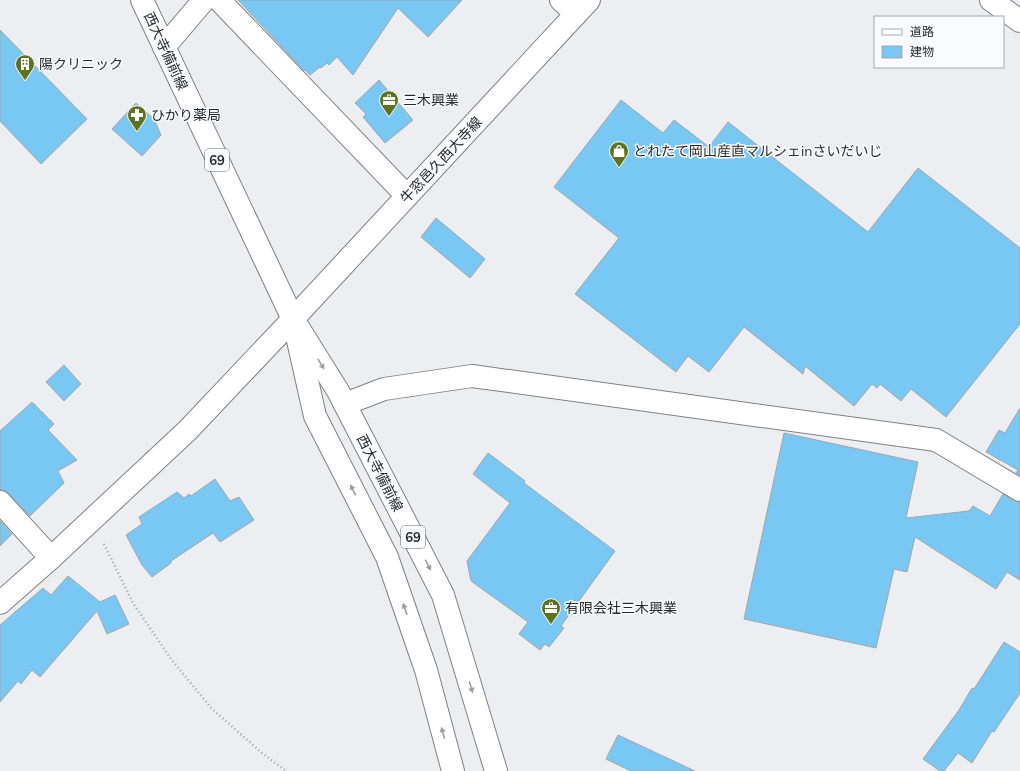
<svg xmlns="http://www.w3.org/2000/svg" width="1020" height="771" viewBox="0 0 1020 771" font-family="Mulish,'Noto Sans JP',sans-serif">
	<style>
		.building { fill: #78c8f3; stroke: #a4a6a8 }
		.lines { fill: none; stroke-linecap: round; stroke-linejoin: round }
		.minor-casing { stroke: #7f8183; stroke-width: 24 }
		.tertiary-casing { stroke: #7f8183; stroke-width: 24 }
		.secondary-casing { stroke: #7f8183; stroke-width: 24 }
		.primary-casing { stroke: #7f8183; stroke-width: 24 }
		.path { stroke: #9e9fa1; stroke-width: 2.5; stroke-dasharray: 1 3; stroke-linecap: butt }
		.minor { stroke: #fff; stroke-width: 22 }
		.tertiary { stroke: #fff; stroke-width: 22 }
		.secondary { stroke: #fff; stroke-width: 22 }
		.primary { stroke: #fff; stroke-width: 22 }
		.oneway { fill: #9f9f9f }
		.labels { text-anchor: middle; stroke-width: 3; stroke-linejoin: round; paint-order: stroke }
		.shield { fill: #f9fbfe; stroke: #67686a; stroke-width: 1 }
		.shield-label { font-size: 13px; font-weight: bold; fill: #29292a }
		.street-label { font-size: 14px; fill: #29292a; stroke: #f9fbfe }
		.poi-label { font-size: 14px; fill: #29292a; stroke: #f9fbfe; text-anchor: start }
	</style>
	<rect width="100%" height="100%" fill="#eceef1"/>
	<!-- building -->
	<g class="building">
		<path d="M238,0H462L428,37L398,8L353,75L337,57L329,65L327,63L321,68L320,67L310,75L305,70L304,71Z"/>
		<path d="M0,30L87,119L41,164L0,121Z"/>
		<path d="M379,80L413,120L385,143L363,117L366,114L355,103Z"/>
		<path d="M621,100L663,133L674,120L709,147L728,122L868,232L918,168L1020,248V324L946,417L911,389L901,401L880,384L877,388L872,384L854,406L805,366L803,374L744,327L709,372L688,356L676,372L575,294L619,238L554,187Z"/>
		<path d="M136,103L154,119L161,135L142,156L112,129Z"/>
		<path d="M436,218L485,259L470,278L421,237Z"/>
		<path d="M64,365L81,384L64,401L46,382Z"/>
		<path d="M32,402L54,424L48,430L77,460L58,471L64,483L30,516L9,494L4,490H0V431Z"/>
		<path d="M1020,408V475L1016,473L1018,470L986,452L999,430L1005,433Z"/>
		<path d="M784,433L918,462L906,518L969,511L973,506L990,516L1003,494L1014,501L1020,502V580L1007,572L996,589L915,537L907,572L894,569L876,648L744,619Z"/>
		<path d="M488,453L525,481L524,483L615,551L561,626L564,628L549,647L545,644L540,650L519,634L528,622L471,581L467,561L510,503L473,474Z"/>
		<path d="M215,479L230,501L239,497L254,520L220,542L213,533L171,561V563L152,577L142,565L126,535L142,524L139,517L177,492L184,498L189,494L191,496Z"/>
		<path d="M0,521L12,534L0,546Z"/>
		<path d="M68,576L100,602L115,595L129,624L107,634L97,611L40,677L32,670L21,684L18,681L0,702V625L43,588L51,595Z"/>
		<path d="M1004,642L1020,652V693L994,732L992,731L972,763L958,753L944,771H940L923,759L959,710L972,688L974,689Z"/>
		<path d="M618,735L695,771H631L606,759Z"/>
	</g>
	<g class="lines">
		<defs>
			<g id="minor">
				<path d="M219,0L407,196"/>
				<path d="M561,0L576,14"/>
				<path d="M991,0L1020,21"/>
				<path d="M164,47L204,0"/>
				<path d="M345,404L384,389L472,376L936,440L1020,490"/>
				<path d="M0,502L51,558"/>
			</g>
			<path id="tertiary" d="M0,603L51,558L188,430L293,319"/>
			<path id="secondary" d="M293,319L589,0"/>
			<g id="primary">
				<path d="M142,0L293,319L338,391L443,595L496,771"/>
				<path d="M297,336L315,416L387,557L426,670L453,771"/>
			</g>
		</defs>
		<!-- minor casing -->
		<use href="#minor" class="minor-casing"/>
		<!-- tertiary casing -->
		<use href="#tertiary" class="tertiary-casing"/>
		<!-- secondary casing -->
		<use href="#secondary" class="secondary-casing"/>
		<!-- primary casing -->
		<use href="#primary" class="primary-casing"/>
		<!-- path -->
		<path class="path" d="M104,544L133,603L171,659L212,709L262,753L286,771"/>
		<!-- minor -->
		<use href="#minor" class="minor"/>
		<!-- tertiary -->
		<use href="#tertiary" class="tertiary"/>
		<!-- secondary -->
		<use href="#secondary" class="secondary"/>
		<!-- primary -->
		<use href="#primary" class="primary"/>
	</g>
	<!-- one-way arrows -->
	<defs><path id="oneway-solid" d="M-6-.8H1V-3.2L6.5 0L1 3.2V.8H-6Z"/></defs>
	<g class="oneway">
		<use href="#oneway-solid" transform="translate(321 364) rotate(58)"/>
		<use href="#oneway-solid" transform="translate(353 490) rotate(-117)"/>
		<use href="#oneway-solid" transform="translate(428 565) rotate(63)"/>
		<use href="#oneway-solid" transform="translate(405 609) rotate(-109)"/>
		<use href="#oneway-solid" transform="translate(471 687) rotate(73)"/>
		<use href="#oneway-solid" transform="translate(443 733) rotate(-105)"/>
	</g>
	<!-- icons -->
	<defs>
		<symbol id="building-pin" viewBox="-11 -11 22 30"><path d="M0 17L-7.5 6A9.5 9.5 0 1 1 7.5 6Z" fill="#5e7222" stroke="#f9fbfe"/><path d="M-4-6H4V6H1V3H-1V6H-4ZM-2.5-4.3h1.7v1.8h-1.7ZM.8-4.3h1.7v1.8H.8ZM-2.5-1h1.7V.8h-1.7ZM.8-1h1.7V.8H.8Z" fill="#fff"/></symbol>
		<symbol id="office-pin" viewBox="-11 -11 22 30"><path d="M0 17L-7.5 6A9.5 9.5 0 1 1 7.5 6Z" fill="#5e7222" stroke="#f9fbfe"/><path d="M-6-3h4V-5.5h4V-3h4V5H-6ZM-1-4.5V-3h2v-1.5ZM-6 0V1H6V0Z" fill="#fff"/></symbol>
		<symbol id="pharmacy-pin" viewBox="-11 -11 22 30"><path d="M0 17L-7.5 6A9.5 9.5 0 1 1 7.5 6Z" fill="#5e7222" stroke="#f9fbfe"/><path d="M-2-6h4v4h4v4h-4v4h-4v-4h-4v-4h4Z" fill="#fff"/></symbol>
		<symbol id="shop-pin" viewBox="-11 -11 22 30"><path d="M0 17L-7.5 6A9.5 9.5 0 1 1 7.5 6Z" fill="#5e7222" stroke="#f9fbfe"/><path d="M-5-2.5h2.3a2.7 3.5 0 0 1 5.4 0H5L5.5 6h-11ZM-1.5-2.5h3a1.5 2.3 0 0 0-3 0Z" fill="#fff"/></symbol>
	</defs>
	<g fill-rule="evenodd">
		<use href="#building-pin" x="14" y="53" width="22" height="30"/>
		<use href="#office-pin" x="378" y="89" width="22" height="30"/>
		<use href="#pharmacy-pin" x="126" y="104" width="22" height="30"/>
		<use href="#shop-pin" x="608" y="140" width="22" height="30"/>
		<use href="#office-pin" x="540" y="597" width="22" height="30"/>
	</g>
	<g class="labels">
		<!-- shield labels -->
		<g class="shield">
			<rect x="205" y="149" width="24" height="22" rx="3"/>
			<rect x="401" y="526" width="24" height="22" rx="3"/>
		</g>
		<g class="shield-label">
			<text x="217" y="165">69</text>
			<text x="413" y="542">69</text>
		</g>
		<!-- street labels -->
		<g class="street-label">
			<text transform="translate(166 51) rotate(65)" y="5">西大寺備前線</text>
			<text transform="translate(441 160) rotate(-47)" y="5">牛窓邑久西大寺線</text>
			<text transform="translate(380 473) rotate(63)" y="5">西大寺備前線</text>
		</g>
		<!-- poi labels -->
		<g class="poi-label">
			<text x="39" y="69">陽クリニック</text>
			<text x="403" y="105">三木興業</text>
			<text x="151" y="120">ひかり薬局</text>
			<text x="633" y="156">とれたて岡山産直マルシェinさいだいじ</text>
			<text x="565" y="613">有限会社三木興業</text>
		</g>
	</g>
	<!-- legend -->
	<rect x="874" y="16" width="130" height="52" fill="#f9fbfe" stroke="#a6a7a9"/>
	<rect x="882" y="29" width="20" height="6" fill="#ffffff" stroke="#a6a7a9"/>
	<text x="910" y="36" font-size="12" fill="#29292a">道路</text>
	<rect x="882" y="46" width="20" height="12" fill="#78c8f3" stroke="#a6a7a9"/>
	<text x="910" y="56" font-size="12" fill="#29292a">建物</text>
</svg>
